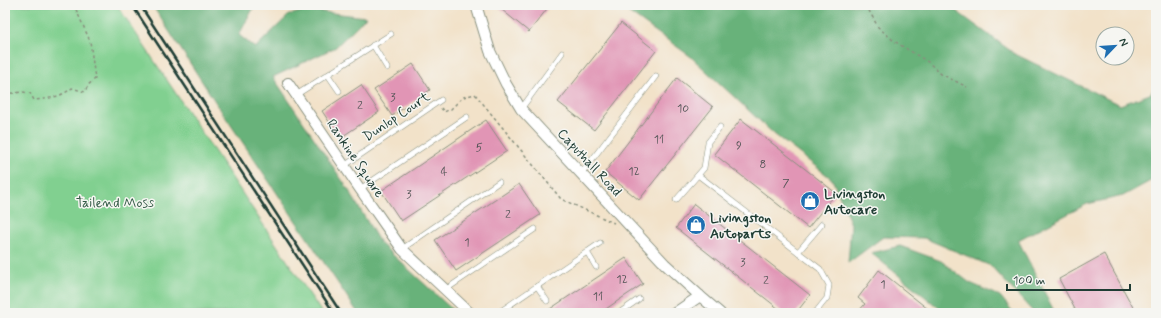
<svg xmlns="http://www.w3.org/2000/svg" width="1161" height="318" viewBox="0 0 1161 318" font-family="Mynerve,sans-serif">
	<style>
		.green { fill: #81d090; stroke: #508662 }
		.forest { fill: #68b27a; stroke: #447857 }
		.building { fill: #e195b5 }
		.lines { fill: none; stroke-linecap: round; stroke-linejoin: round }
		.service-casing { stroke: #88907e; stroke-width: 6 }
		.minor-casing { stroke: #88907e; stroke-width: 12 }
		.path { stroke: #88907e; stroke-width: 1.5; stroke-dasharray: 3 3; stroke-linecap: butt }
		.service { stroke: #fff; stroke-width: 5 }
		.minor { stroke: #fff; stroke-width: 10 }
		.rail { stroke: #1f3d34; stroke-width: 2.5 }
		.labels { text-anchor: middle; stroke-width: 3; stroke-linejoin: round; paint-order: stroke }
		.number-label { font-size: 12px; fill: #505354 }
		.street-label { font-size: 14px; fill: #1f3d34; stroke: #f6f6f2 }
		.poi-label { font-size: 14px; font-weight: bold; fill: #1f3d34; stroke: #f6f6f2; text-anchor: start }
		.park-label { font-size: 14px; fill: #335a46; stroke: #f6f6f2 }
	</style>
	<rect width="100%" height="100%" fill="#f6f6f2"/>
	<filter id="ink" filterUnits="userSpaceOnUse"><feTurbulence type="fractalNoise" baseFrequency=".025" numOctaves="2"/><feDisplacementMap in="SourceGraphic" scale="8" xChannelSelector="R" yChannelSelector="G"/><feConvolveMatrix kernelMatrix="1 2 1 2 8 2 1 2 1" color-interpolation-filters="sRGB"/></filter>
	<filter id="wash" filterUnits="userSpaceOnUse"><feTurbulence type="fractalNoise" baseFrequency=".012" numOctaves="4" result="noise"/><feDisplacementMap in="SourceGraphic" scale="16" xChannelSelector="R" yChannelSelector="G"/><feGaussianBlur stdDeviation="0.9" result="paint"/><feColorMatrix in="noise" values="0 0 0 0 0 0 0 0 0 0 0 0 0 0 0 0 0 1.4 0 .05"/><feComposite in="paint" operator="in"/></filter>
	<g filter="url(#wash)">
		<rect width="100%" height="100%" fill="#f2e2c9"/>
		<!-- green -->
		<path class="green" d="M5,5H117L322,313H5Z"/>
		<!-- forest -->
		<g class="forest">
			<path d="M152,5H255L239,35L255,48L289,15L307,10L366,17L336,47L273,77L348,189L380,243L456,313H358L218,106Z"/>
			<path d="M623,5H948L1015,54L1120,105L1150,94L1156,84V178L1123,196L1087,204L1018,240L1055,313H1034L991,266L924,238L883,237L848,263L851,224L832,179L774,134L690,56L624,9Z"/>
			<path d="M900,246L941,261L970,283L1000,296L1014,313H945L871,253Z"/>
		</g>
		<g id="blocks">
			<!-- building -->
			<g class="building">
				<path d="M496,5H550L529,32Z"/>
				<path d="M621,23L656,51L594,130L558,102Z"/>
				<path d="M413,64L430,90L392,116L374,90Z"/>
				<path d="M677,78L713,107L639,200L605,172Z"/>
				<path d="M361,85L379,112L340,138L322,111Z"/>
				<path d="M741,119L836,193L808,228L714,154Z"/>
				<path d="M486,120L507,151L401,221L381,191Z"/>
				<path d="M519,184L540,215L456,271L435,240Z"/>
				<path d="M694,204L810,295L796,313H784L676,228Z"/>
				<path d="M1104,254L1136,313H1077L1059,279Z"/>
				<path d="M626,258L643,284L619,300L600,313H544Z"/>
				<path d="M879,270L933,313H857L865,304L858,298Z"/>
			</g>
		</g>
	</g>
	<g filter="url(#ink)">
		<use href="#blocks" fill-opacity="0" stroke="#88907e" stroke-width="1"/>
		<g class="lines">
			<defs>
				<g id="service">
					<path d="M373,45L387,68"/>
					<path d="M328,75L339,91"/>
					<path d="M296,95L391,34"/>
					<path d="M521,109L562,53"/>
					<path d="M720,127L708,142L704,168L698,175L820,269L829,285L827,298L815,313"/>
					<path d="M344,166L441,100"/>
					<path d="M581,174L656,76"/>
					<path d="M360,189L467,117"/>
					<path d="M676,200L698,175"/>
					<path d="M402,249L499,182"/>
					<path d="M587,252L596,267"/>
					<path d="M798,252L822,224"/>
					<path d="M537,286L547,301"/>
					<path d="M445,290L535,229"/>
					<path d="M1063,312V313"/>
					<path d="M498,313L600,243"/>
					<path d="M619,313L639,299"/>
				</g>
				<g id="minor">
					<path d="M476,5L490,51L506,84L521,109L665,264L700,296L720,313"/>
					<path d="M288,83L360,189L402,249L470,313"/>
					<path d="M675,313L700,296"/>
				</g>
			</defs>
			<!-- service casing -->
			<use href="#service" class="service-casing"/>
			<!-- minor casing -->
			<use href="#minor" class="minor-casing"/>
			<!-- path -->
			<g class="path">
				<path d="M866,5L878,27L894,41L928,62L941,74L967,87"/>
				<path d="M5,94L23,92L30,93L34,100C48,99 61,97 72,88L85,92L88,85L95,79L90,41L74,5"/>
				<path d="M441,108L444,112L451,109L463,97L475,94L561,199L614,223"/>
			</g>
			<!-- service -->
			<use href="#service" class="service"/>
			<!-- minor -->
			<use href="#minor" class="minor"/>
			<!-- rail -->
			<g class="rail">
				<path d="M132,5L334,313"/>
				<path d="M140,5L341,313"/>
			</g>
		</g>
	</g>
	<!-- icons -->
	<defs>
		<symbol id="shop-disc" viewBox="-11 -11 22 22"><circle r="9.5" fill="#1f6fb2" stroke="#f6f6f2"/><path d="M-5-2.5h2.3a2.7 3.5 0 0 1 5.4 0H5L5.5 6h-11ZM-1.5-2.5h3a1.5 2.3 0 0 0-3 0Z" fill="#fff"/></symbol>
	</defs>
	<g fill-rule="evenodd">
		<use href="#shop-disc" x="799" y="190" width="22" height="22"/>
		<use href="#shop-disc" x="685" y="214" width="22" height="22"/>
	</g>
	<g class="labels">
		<!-- number labels -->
		<g class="number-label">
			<text x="393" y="101">3</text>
			<text x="360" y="109">2</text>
			<text x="683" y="112">10</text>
			<text x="659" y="143">11</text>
			<text x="739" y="149">9</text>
			<text x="479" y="151">5</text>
			<text x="763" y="168">8</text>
			<text x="444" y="175">4</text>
			<text x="634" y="175">12</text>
			<text x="786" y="187">7</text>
			<text x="409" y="198">3</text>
			<text x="508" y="218">2</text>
			<text x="467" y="246">1</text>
			<text x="743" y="266">3</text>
			<text x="622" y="283">12</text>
			<text x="766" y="284">2</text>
			<text x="883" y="288">1</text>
			<text x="598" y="300">11</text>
		</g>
		<!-- street labels -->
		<g class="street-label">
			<text transform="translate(396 116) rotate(-34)" y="5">Dunlop Court</text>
			<text transform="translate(356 158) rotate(56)" y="5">Rankine Square</text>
			<text transform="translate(590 162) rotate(47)" y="5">Caputhall Road</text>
		</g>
		<!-- poi labels -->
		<g class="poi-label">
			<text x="824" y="198">Livingston<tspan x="824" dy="16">Autocare</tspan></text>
			<text x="710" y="222">Livingston<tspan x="710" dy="16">Autoparts</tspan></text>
		</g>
		<!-- park labels -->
		<g class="park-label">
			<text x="115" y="207">Tailend Moss</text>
		</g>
	</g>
	<!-- margin -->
	<rect width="1161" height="318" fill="none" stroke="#f6f6f2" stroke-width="20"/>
	<!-- north arrow -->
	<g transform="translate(1115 46) rotate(65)"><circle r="19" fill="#f6f6f2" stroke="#a0aca6"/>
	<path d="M0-3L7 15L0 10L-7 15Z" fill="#1f6fb2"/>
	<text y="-6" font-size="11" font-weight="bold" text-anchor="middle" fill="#1f3d34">N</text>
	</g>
	<!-- scale -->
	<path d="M1007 284v6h123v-6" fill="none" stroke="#1f3d34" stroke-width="2"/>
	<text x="1013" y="284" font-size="12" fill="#1f3d34" stroke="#f6f6f2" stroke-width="3" paint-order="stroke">100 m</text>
</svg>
